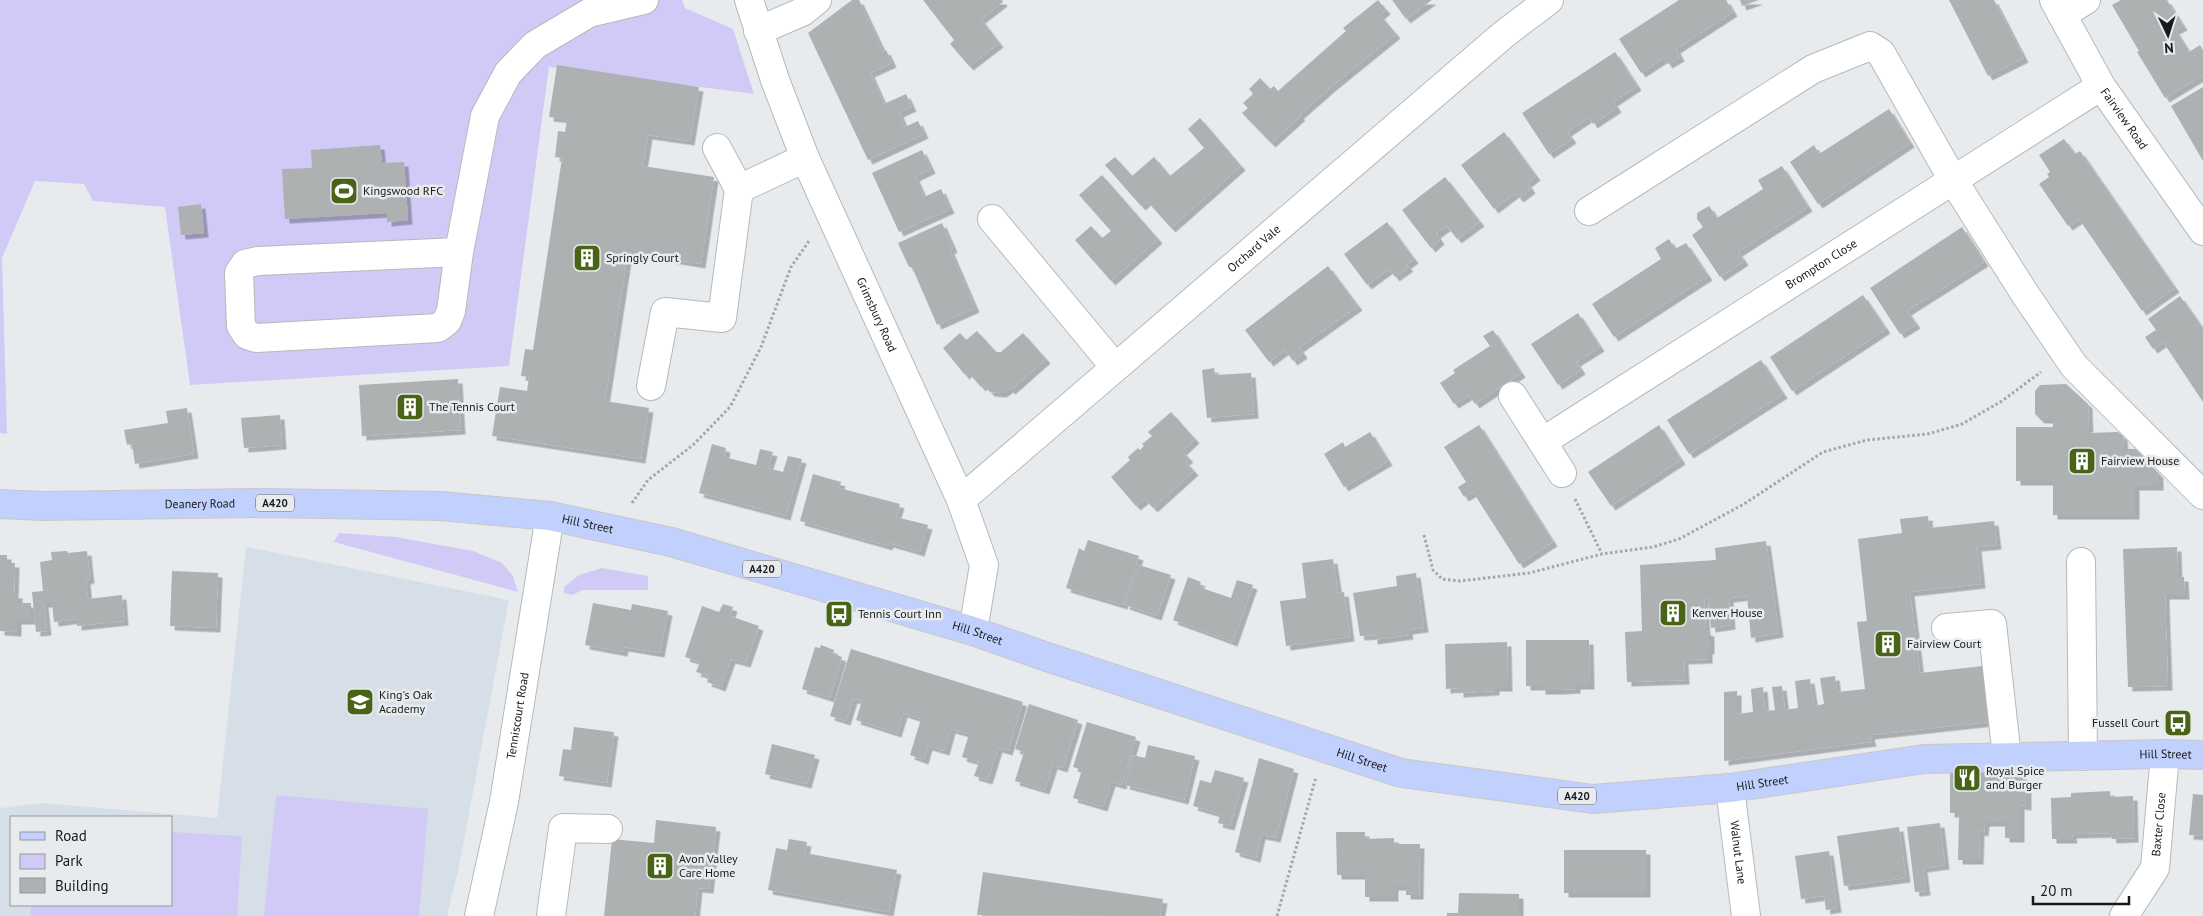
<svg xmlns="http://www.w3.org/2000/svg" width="2203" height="916" viewBox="0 0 2203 916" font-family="'PT Sans',sans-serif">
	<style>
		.built { fill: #d6dfe7; fill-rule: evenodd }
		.green { fill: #d1caf6 }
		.building { fill: #adb1b2; filter: url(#shadow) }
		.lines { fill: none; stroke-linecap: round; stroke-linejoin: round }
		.minor-casing { stroke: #b6b9bb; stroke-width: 30 }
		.major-casing { stroke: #c8c8c8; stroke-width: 30 }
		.path { stroke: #a4a6a8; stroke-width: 3; stroke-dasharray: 2.5 2.5; stroke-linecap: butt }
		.minor { stroke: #fff; stroke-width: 28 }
		.major { stroke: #c1d0fd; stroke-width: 28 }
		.labels { text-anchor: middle; stroke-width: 5; stroke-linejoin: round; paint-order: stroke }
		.shield { fill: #e8ebee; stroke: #56585a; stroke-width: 1 }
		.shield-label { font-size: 11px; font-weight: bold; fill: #18191a }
		.street-label { font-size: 12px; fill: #18191a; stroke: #e8ebee }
		.poi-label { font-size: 12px; fill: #18191a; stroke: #e8ebee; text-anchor: start }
	</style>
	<defs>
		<filter id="shadow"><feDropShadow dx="4.5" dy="4.5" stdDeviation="0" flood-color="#0004"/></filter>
	</defs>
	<rect width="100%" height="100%" fill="#e8ebee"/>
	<!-- built -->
	<path class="built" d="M246,547L509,600L459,867L447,916H0V808L42,803L217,818ZM11,817H171V905H11Z"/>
	<!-- green -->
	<g class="green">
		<path d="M0,0H682L685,8L733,29L754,94L549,67L509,366L190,385L165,207L93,201L84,184L35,181L2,258L7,434L0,433Z"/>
		<path d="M339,533L396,537L473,551L502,563L513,576L518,592L334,542Z"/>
		<path d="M602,568L648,576V590H583L572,595L564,593V587L579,575Z"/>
		<path d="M276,795L428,809L419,916H264Z"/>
		<path d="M171,832L242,836L237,916H30L31,905H171Z"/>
	</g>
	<!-- building -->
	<g class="building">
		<path d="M852,0H859L883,51L886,50L892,63L870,73L884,104L906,94L912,107L899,113L905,127L918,121L924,134L868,160L808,33Z"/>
		<path d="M923,0H1002L1003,2L981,19L999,43L969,66L950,44L954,40Z"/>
		<path d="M1378,0L1386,10L1380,15L1396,34L1332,86L1299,115L1301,116L1271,143L1242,113L1248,108L1243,103L1253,94L1249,89L1260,78L1270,89L1274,86L1278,91L1346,31L1343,28Z"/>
		<path d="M1392,0H1432L1406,19Z"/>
		<path d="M1679,0H1726L1733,12L1676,49L1680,57L1668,64L1664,58L1641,73L1619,39Z"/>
		<path d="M1740,0H1759L1742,6Z"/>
		<path d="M1949,0H1994L2024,58L1988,76Z"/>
		<path d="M2121,0H2167L2183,26L2175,30L2189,52L2200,45L2203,50V75L2165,98L2137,52L2139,51L2112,5Z"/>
		<path d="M1615,52L1637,86L1613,102L1617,108L1593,124L1589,117L1567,132L1572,139L1549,154L1522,113Z"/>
		<path d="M557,65L699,87L690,141L648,135L643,166L714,177L701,264L628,252L605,401L649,408L641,459L492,436L500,387L527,391L529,377L521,376L525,349L533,350L562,158L555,157L558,131L565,132L567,119L549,117Z"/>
		<path d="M2203,87V161L2171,106Z"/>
		<path d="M1889,109L1910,143L1818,204L1790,162L1814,145L1819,154Z"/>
		<path d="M1200,118L1241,166L1171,228L1147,201L1141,206L1105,165L1115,157L1132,176L1154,157L1170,176L1204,148L1188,129Z"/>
		<path d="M1504,132L1536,176L1527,183L1531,189L1519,198L1515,193L1494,209L1461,165Z"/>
		<path d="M2064,139L2075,154L2080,151L2175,288L2142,311L2079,219L2068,226L2039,184L2049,177L2047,174L2050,172L2039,155Z"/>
		<path d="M380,145L382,163L404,162L408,220L387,222V213L285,219L282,169L312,168L311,150Z"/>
		<path d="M922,150L931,169L915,177L924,197L941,189L950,209L899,232L872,173Z"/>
		<path d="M1782,166L1808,207L1738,252L1744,261L1720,277L1692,235L1703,227L1697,219V213L1709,206L1717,218L1763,189L1758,180Z"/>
		<path d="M1102,175L1158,239L1111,281L1075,240L1091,226L1102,238L1111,231L1079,195Z"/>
		<path d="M1445,177L1480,222L1457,239L1447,226L1436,234L1440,240L1431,248L1402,210Z"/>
		<path d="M201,204L204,233L181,235L178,207Z"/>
		<path d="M1387,222L1414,259L1406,265L1409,267L1395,277L1389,269L1367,285L1344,254Z"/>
		<path d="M942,223L953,248L950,250L975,308L937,325L912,267H909L898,243Z"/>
		<path d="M1962,227L1984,262L1907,311L1916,324L1900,334L1870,288Z"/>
		<path d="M1669,239L1675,249L1686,243L1708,276L1614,337L1592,304L1661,259L1655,248Z"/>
		<path d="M1328,266L1358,306L1299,348L1303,354L1293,361L1285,350L1269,362L1245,330Z"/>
		<path d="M1863,295L1886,329L1792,391L1770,357Z"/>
		<path d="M2180,296L2203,329V402L2163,342L2153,349L2145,337L2156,330L2148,319Z"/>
		<path d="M1578,313L1600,347L1576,362L1581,370L1558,385L1531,344Z"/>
		<path d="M1493,330L1521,373L1475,404L1469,395L1454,404L1440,383L1455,373L1453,370L1490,346L1483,336Z"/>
		<path d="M977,331L996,352H1001L1023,333L1046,359L1011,390L1009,388L1002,393L990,392L984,385L981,387L968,372L965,375L943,348L960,333L966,340Z"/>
		<path d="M1761,360L1783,394L1689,454L1667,420Z"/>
		<path d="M1214,368L1215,375L1251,373L1254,414L1207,418L1202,370Z"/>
		<path d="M458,379L461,430L362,436L359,385Z"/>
		<path d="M2066,384L2088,404L2089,433L2118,432L2123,436L2124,449H2136L2159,474V486H2135V515H2053V481H2016V427H2053V419H2040L2035,414V391L2040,385Z"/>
		<path d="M187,408L194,454L135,464L132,444L127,445L124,430L168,423L166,411Z"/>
		<path d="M1171,412L1195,439L1182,451L1189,458L1185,461L1194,471L1153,508L1145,499L1136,506L1111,477L1130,460L1128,457L1138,448L1140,450L1144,446L1142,444L1152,436L1148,432Z"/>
		<path d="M280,415L282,445L244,448L241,418Z"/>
		<path d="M1479,425L1553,542L1519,564L1473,492L1464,497L1458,487L1466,482L1444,447Z"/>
		<path d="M1659,425L1681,460L1611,506L1588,472Z"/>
		<path d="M1370,432L1388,461L1344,487L1324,454L1343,442L1345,447Z"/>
		<path d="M712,444L726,448L724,457L756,465L760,449L773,452L768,468L783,472L788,456L802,459L786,516L699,493Z"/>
		<path d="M813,474L841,482L839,488L900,504L896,517L928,525L920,552L889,543L888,546L800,521Z"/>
		<path d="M1928,516L1929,528L1994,521L1997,545L1977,547L1981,584L1910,592L1920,673L1983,666L1989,722L1870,735L1872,742L1724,761V692L1737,691V714L1753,712L1751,689L1763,687L1765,711L1775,710L1772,687L1782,686L1785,710L1798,708L1795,681L1810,679L1814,706L1824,704L1820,678L1835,676L1837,692L1865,689L1857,622L1867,621L1858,539L1902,533L1900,519Z"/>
		<path d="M1088,540L1139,556L1123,605L1066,588L1079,548L1084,551Z"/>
		<path d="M1766,541L1779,633L1751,638L1747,596L1729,598L1731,625L1711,628L1708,599L1704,600L1706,631L1710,632V650H1708V659L1684,660L1685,680L1627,682L1625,632L1642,631L1640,565L1716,560L1715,548Z"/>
		<path d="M2177,547L2178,577H2184L2185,595H2165L2168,686L2128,687L2123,549Z"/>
		<path d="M67,551L68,553L87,551L90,579L86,580L88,599L122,595L124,621L77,626V619L54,622L52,603H44L47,631L36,632L32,592L43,591L40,562L52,560L51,552Z"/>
		<path d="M0,555H7V563H15L14,594H18V603H31V620H17V632L0,631Z"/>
		<path d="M1333,559L1338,593L1344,592L1350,637L1286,646L1280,601L1306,598L1302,563Z"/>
		<path d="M1139,565L1171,575L1157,616L1125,605Z"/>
		<path d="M172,571L218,573L216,628L170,626Z"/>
		<path d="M1416,573L1424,628L1408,630L1409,635L1373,640V635L1360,636L1353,593L1397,586L1396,576Z"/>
		<path d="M1188,577L1201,582L1199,587L1231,598L1237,580L1253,585L1233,642L1173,620Z"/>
		<path d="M593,603L631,610L632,604L668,611L660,653L624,647L623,652L585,645Z"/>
		<path d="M723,604L733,607L730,616L759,626L746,663L731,659L721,687L707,682L709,676L696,672L700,662L685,657L702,606L719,612Z"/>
		<path d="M1526,640H1589L1590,685H1576V689L1559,690H1541V686H1526Z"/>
		<path d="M1507,642L1508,687H1495V691L1459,693V688L1446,689L1445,644Z"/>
		<path d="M821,645L834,650L833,654L842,657L830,698L802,689L815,647L820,648Z"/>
		<path d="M851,649L1023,702L1008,751L998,748L988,780L974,776L979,762L962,757L969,734L951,729L945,751L928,746L924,760L910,755L921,719L903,713L897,733L856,720L862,701L853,699L846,721L830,716Z"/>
		<path d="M1029,704L1078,720L1063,768L1053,765L1045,790L1015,781L1024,752L1015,749Z"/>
		<path d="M1087,722L1136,737L1122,785L1111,782L1103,807L1073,798L1082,770L1073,767Z"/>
		<path d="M574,727L614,732L607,783L559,776L563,749L571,750Z"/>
		<path d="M772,744L815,755L807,784L765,774Z"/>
		<path d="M1148,745L1195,756L1184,800L1125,785L1133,755L1145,758Z"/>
		<path d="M1259,758L1294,769L1276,838L1261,835L1256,858L1235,852Z"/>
		<path d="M1215,770L1244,778L1230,826L1218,823L1220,814L1193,806L1200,780L1211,783Z"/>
		<path d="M1950,771L1985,772V777H2027V806L2020,805V838H2005V822H1985L1984,832L1980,831L1979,860H1958L1959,813H1950Z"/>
		<path d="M2110,791V797L2133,796L2134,838L2112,839L2111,833L2072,834L2073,839H2052L2051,798L2071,797V793Z"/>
		<path d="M2193,794L2203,795V836L2189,835Z"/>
		<path d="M656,820L716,827L709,889L698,888L695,916H604L612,839L654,843Z"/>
		<path d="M1940,823L1945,865L1923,868L1926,891L1915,892L1907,827Z"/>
		<path d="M1899,827L1906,878L1844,886L1837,836Z"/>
		<path d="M1336,832H1365V839L1394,838V844H1420L1419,895H1406V886H1394V897H1365V875H1337Z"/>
		<path d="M789,839L807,842L805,853L897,870L889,912L768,890L776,848L787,850Z"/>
		<rect x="1564" y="850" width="82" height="43"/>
		<path d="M1829,851L1837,908L1826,910L1824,896L1801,899L1795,856Z"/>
		<path d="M983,872L1163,899L1160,916L977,915Z"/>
		<path d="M1459,893L1519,894V916H1447V913H1458Z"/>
	</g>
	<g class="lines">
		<defs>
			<g id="minor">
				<path id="s1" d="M749,0L775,80L805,158L961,500L984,565L973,631"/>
				<path id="s2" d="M2054,0L2101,86L2203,231"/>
				<path d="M2062,15L2086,0"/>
				<path d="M758,31L802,12L817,0"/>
				<path d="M717,148L739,189"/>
				<path d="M1589,211L1813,69L1870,46L1881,53L1953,180L2025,294L2074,366L2203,495"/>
				<path d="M992,219L1115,367"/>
				<path d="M459,252L258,261L245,264L239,273L241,326L247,335L256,338L438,328L447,321L451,311L459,252L485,116L508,73L535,45L589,13L644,0"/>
				<path d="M651,386L665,312L722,318L739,189L805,158"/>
				<path d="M1513,396L1562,473"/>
				<path id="s3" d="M1542,442L2101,86"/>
				<path id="s4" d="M961,500L1503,35L1549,0"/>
				<path d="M2081,562L2083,756"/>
				<path d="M1946,628L1992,624L2007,757"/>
				<path id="s5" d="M1730,788L1746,916"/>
				<path id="s6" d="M479,916L504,802L550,516"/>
				<path d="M551,916L563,828L608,829"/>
				<path id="s7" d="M2124,916L2155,868L2165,754"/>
			</g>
			<g id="major">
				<path id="s8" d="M0,504L42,506L265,503L441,506L550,516L671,542L973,631L1044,656L1401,773L1593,799L1730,788L1924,759L2165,754L2203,755"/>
			</g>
		</defs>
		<!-- minor casing -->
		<use href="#minor" class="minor-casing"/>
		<!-- major casing -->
		<use href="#major" class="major-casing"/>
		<!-- path -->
		<g class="path">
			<path d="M1575,499L1602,554"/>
			<path d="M632,503L648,480L693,445L730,407L761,347L791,267L809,241"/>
			<path d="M1424,535L1433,570L1442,579L1460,581L1529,573L1602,554L1653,547L1679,539L1744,504L1823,452L1867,440L1928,434L1962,424L2002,401L2041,372"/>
			<path d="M1277,916L1316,777"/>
		</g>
		<!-- minor -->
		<use href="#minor" class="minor"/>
		<!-- major -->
		<use href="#major" class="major"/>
	</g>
	<!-- icons -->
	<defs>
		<symbol id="stadium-square" viewBox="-11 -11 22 22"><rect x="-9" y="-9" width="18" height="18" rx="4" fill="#496416" stroke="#e8ebee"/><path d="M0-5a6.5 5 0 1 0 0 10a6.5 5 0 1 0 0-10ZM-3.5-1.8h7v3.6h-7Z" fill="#fff"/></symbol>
		<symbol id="building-square" viewBox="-11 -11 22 22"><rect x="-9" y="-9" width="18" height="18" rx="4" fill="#496416" stroke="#e8ebee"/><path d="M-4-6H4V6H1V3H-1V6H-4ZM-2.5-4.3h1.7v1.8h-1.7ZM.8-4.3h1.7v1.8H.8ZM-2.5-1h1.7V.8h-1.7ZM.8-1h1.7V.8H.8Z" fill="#fff"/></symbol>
		<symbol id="bus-square" viewBox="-11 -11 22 22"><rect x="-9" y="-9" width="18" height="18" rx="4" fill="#496416" stroke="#e8ebee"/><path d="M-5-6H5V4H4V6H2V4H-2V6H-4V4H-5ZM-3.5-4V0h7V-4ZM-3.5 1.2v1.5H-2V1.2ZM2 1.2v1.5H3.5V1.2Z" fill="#fff"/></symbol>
		<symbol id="school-square" viewBox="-11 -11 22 22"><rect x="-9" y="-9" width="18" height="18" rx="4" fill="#496416" stroke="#e8ebee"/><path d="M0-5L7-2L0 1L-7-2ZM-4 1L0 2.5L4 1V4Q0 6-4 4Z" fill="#fff"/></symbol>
		<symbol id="restaurant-square" viewBox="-11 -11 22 22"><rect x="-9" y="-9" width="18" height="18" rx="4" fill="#496416" stroke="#e8ebee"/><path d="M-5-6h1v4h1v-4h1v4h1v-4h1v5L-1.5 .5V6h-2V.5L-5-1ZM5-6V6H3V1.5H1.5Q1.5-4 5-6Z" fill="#fff"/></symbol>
	</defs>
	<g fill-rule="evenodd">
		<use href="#stadium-square" x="328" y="175" width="32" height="32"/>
		<use href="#building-square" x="571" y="242" width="32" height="32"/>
		<use href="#building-square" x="394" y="391" width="32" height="32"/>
		<use href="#building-square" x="2066" y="445" width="32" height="32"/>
		<use href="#building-square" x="1657" y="597" width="32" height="32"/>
		<use href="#bus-square" x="823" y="598" width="32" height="32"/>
		<use href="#building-square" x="1872" y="628" width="32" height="32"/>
		<use href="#school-square" x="344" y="686" width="32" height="32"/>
		<use href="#bus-square" x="2162" y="707" width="32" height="32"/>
		<use href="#restaurant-square" x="1951" y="762" width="32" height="32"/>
		<use href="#building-square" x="644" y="850" width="32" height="32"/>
	</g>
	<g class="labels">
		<!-- shield labels -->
		<g class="shield">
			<rect x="256" y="494.5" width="38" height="17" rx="4"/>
			<rect x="743" y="560.5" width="38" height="17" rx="4"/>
			<rect x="1558" y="787.5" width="38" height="17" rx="4"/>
		</g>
		<g class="shield-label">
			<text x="275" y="507">A420</text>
			<text x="762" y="573">A420</text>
			<text x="1577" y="800">A420</text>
		</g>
		<!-- street labels -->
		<g class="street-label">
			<text dy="4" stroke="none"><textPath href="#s2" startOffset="138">Fairview Road</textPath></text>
			<text dy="4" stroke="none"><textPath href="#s4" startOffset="386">Orchard Vale</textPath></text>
			<text dy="4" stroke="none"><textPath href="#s3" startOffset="331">Brompton Close</textPath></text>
			<text dy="4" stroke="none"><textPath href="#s1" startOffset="340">Grimsbury Road</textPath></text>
			<text dy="4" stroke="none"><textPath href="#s8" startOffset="200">Deanery Road</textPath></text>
			<text dy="4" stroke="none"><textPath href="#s8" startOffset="589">Hill Street</textPath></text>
			<text dy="4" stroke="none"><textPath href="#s8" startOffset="994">Hill Street</textPath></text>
			<text dy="4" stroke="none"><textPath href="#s6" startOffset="204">Tenniscourt Road</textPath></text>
			<text dy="4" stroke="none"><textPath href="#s8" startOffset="2209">Hill Street</textPath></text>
			<text dy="4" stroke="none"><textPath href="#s8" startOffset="1399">Hill Street</textPath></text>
			<text dy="4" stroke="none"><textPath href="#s8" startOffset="1804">Hill Street</textPath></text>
			<text dy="4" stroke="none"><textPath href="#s7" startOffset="101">Baxter Close</textPath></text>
			<text dy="4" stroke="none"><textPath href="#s5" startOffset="65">Walnut Lane</textPath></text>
		</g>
		<!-- poi labels -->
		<g class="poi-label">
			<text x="363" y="195">Kingswood RFC</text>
			<text x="606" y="262">Springly Court</text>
			<text x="429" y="411">The Tennis Court</text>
			<text x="2101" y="465">Fairview House</text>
			<text x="1692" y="617">Kenver House</text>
			<text x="858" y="618">Tennis Court Inn</text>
			<text x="1907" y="648">Fairview Court</text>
			<text x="379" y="699">King's Oak<tspan x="379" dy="14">Academy</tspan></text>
			<text x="2159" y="727" text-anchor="end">Fussell Court</text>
			<text x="1986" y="775">Royal Spice<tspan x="1986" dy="14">and Burger</tspan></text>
			<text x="679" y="863">Avon Valley<tspan x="679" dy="14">Care Home</tspan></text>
		</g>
	</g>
	<!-- legend -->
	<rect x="10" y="816" width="162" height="90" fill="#e8ebee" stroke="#959799"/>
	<rect x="20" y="832" width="25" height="8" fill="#c1d0fd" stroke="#959799"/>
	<text x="55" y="841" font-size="15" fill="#18191a">Road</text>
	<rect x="20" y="854" width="25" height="15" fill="#d1caf6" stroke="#959799"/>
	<text x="55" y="866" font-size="15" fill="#18191a">Park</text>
	<rect x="20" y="878" width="25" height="15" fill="#adb1b2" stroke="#959799"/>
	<text x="55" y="891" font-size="15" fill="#18191a">Building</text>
	<!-- north arrow -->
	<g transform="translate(2168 35) rotate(176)" stroke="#e8ebee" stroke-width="4" paint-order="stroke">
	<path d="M0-4L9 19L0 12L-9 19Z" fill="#18191a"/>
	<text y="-8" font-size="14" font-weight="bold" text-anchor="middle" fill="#18191a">N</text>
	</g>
	<!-- scale -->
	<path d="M2033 896v8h96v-8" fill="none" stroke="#18191a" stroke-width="2.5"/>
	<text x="2040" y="896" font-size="15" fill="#18191a" stroke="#e8ebee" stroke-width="4" paint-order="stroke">20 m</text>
</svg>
